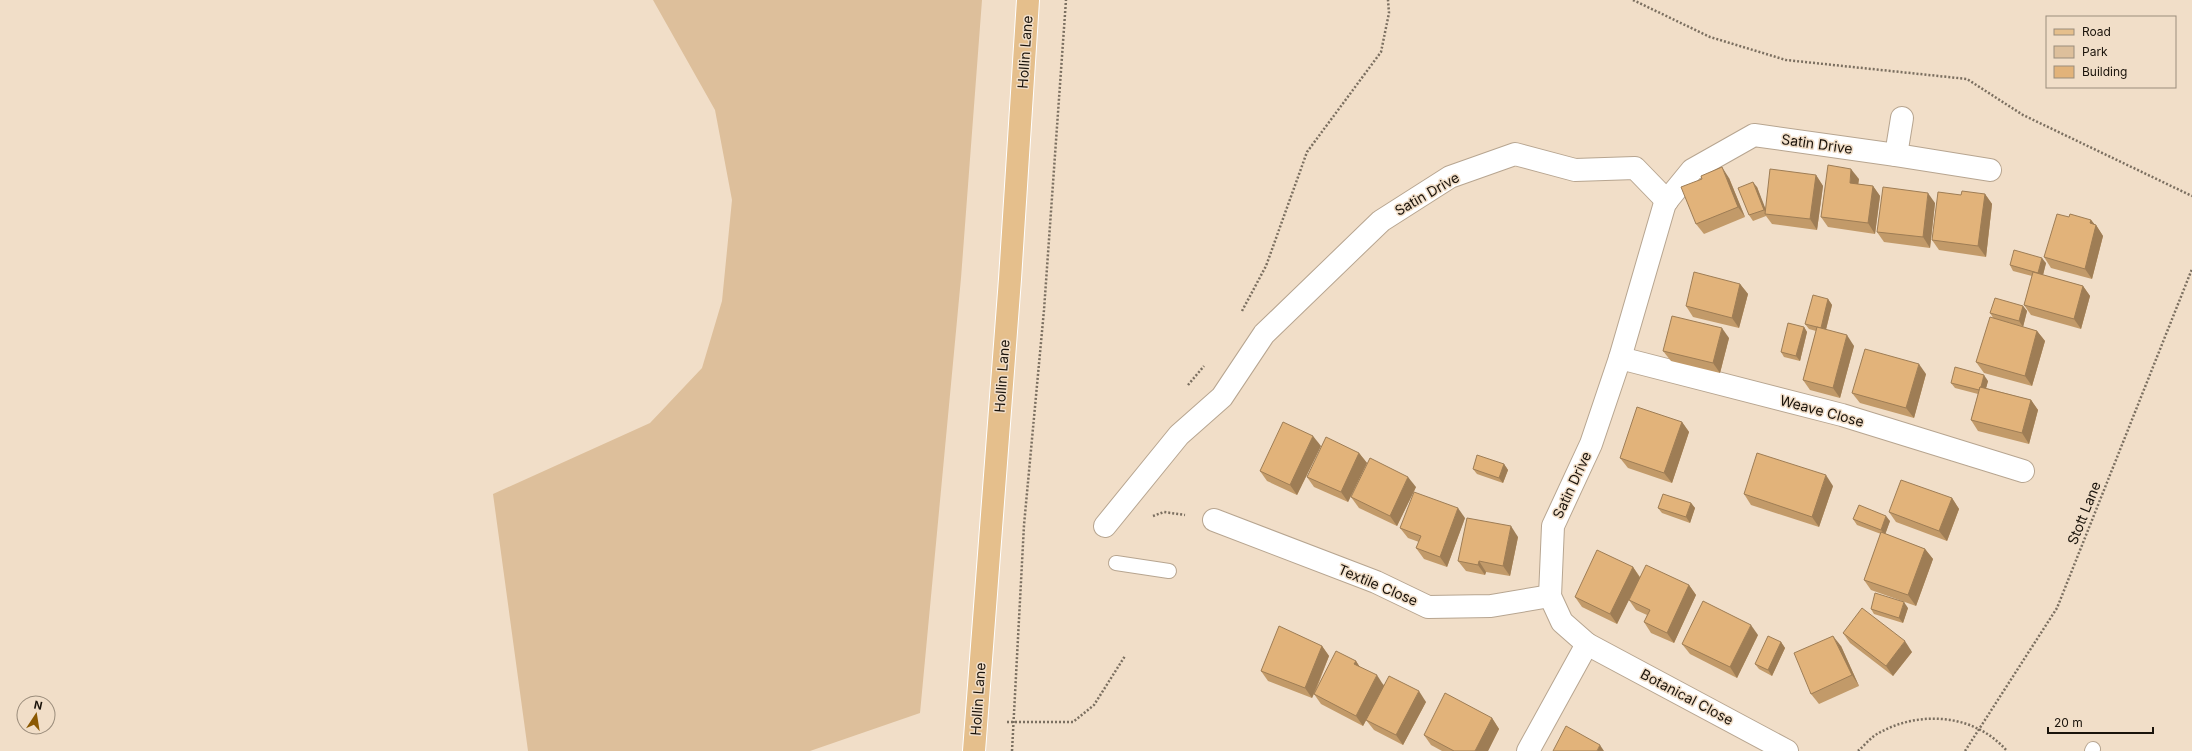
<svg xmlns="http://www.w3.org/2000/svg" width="2192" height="751" viewBox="0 0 2192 751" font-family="Inter,sans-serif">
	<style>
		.green { fill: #ddbf9b }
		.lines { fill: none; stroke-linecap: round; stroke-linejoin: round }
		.lane-casing { stroke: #b7a590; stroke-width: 16 }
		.street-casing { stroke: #b7a590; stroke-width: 24 }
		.primary-casing { stroke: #fff; stroke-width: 24 }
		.path { stroke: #7b6f60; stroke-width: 2.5; stroke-dasharray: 2 2; stroke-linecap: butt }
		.lane { stroke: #fff; stroke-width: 14 }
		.street { stroke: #fff; stroke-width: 22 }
		.primary { stroke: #e5bf8c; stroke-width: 22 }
		.wall { fill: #c29a69 }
		.shaded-wall { fill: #9e7d55 }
		.building { fill: #e2b37a; stroke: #9e7d55 }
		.labels { text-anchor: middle; stroke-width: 3; stroke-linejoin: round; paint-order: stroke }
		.street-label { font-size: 14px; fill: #1a130b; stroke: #f1dec8 }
	</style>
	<rect width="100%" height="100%" fill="#f1dec8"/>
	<!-- green -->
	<path class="green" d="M653,0H982L961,278L920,713L810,751H528L493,494L650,423L702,368L722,301L732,200L715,110Z"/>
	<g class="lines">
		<defs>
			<g id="lane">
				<path d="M1116,563L1169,571"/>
				<path d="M2092,751L2093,749"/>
			</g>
			<g id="street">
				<path d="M1896,155L1902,118"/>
				<path d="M1620,358L1842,415L2023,471"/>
				<path d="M1214,520L1376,582L1428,607L1491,606L1550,596"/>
				<path d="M1105,526L1179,435L1222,397L1264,334L1381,221L1450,177L1515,154L1575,170L1635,168L1667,201"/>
				<path d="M1587,644L1787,751"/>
				<path d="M1528,751L1587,644L1562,622L1550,596L1553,526L1591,444L1620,358L1665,203L1692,170L1754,135L1896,155L1990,170"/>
			</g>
			<path id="primary" d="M974,751L1010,279L1028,0"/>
		</defs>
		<!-- lane casing -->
		<use href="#lane" class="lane-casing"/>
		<!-- street casing -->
		<use href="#street" class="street-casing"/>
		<!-- primary casing -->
		<use href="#primary" class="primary-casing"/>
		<!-- path -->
		<g class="path">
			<path d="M1633,0L1710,37L1786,60L1967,79L2023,115L2192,196"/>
			<path d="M1242,311L1266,266L1307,152L1381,52L1389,13L1388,0"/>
			<path d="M1188,385L1204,366"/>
			<path d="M1153,516L1164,512L1185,515"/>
			<path d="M1007,722H1073L1094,705L1125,656"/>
			<path d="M1012,751L1024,525L1044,310L1066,0"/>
			<path d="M1858,751C1864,746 1870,738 1877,734C1918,710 1974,713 2007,751"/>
			<path d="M1965,751L2057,608L2192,269"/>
		</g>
		<!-- lane -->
		<use href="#lane" class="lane"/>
		<!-- street -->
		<use href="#street" class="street"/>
		<!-- primary -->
		<use href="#primary" class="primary"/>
	</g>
	<!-- wall -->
	<g class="wall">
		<path d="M1816,175L1823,186L1817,230L1772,224L1766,216L1753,221L1749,215L1757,187L1765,209Z"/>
		<path d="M1729,178L1745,217L1704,234L1696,224Z"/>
		<path d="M1859,179L1858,184L1873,186L1880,196L1875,234L1828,227L1821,217Z"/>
		<path d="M1985,194L1992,204L1986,257L1939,250L1932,240Z"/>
		<path d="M1935,203L1930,248L1884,242L1877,232Z"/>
		<path d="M2069,217L2091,220L2095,225H2096L2103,236L2092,279L2051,268L2044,257Z"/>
		<path d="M2046,263L2043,275L2083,286L2090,296L2081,329L2031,315L2024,305L2032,276L2013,271L2010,265Z"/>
		<path d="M1740,284L1748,294L1739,328L1693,317L1686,306Z"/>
		<path d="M1828,299L1832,305L1826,330L1854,346L1840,398L1810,390L1803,380L1816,331L1809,329L1805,324Z"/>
		<path d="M2023,306L2027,311L2023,327L2037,331L2045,341L2032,386L1984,373L1976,362L1994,319L1990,313Z"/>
		<path d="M1804,327L1807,332L1800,361L1784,357L1781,352Z"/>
		<path d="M1729,338L1720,373L1671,361L1663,351Z"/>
		<path d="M1926,374L1914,418L1860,403L1852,393Z"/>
		<path d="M1988,381L1986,388L2031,400L2038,410L2029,444L1978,431L1971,420L1978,394L1955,388L1951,383Z"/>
		<path d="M1682,422L1689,432L1672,483L1628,468L1620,458Z"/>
		<path d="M1321,446L1297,495L1267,481L1260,471Z"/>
		<path d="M1359,453L1367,463L1348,502L1314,487L1307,477Z"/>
		<path d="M1504,464L1508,470L1503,483L1477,474L1473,469Z"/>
		<path d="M1833,486L1819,527L1751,505L1744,494Z"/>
		<path d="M1416,487L1397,526L1359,508L1351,497Z"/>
		<path d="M1952,498L1959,509L1947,541L1896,522L1889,512Z"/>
		<path d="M1691,503L1695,508L1690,523L1662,513L1658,508Z"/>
		<path d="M1465,518L1447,567L1424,559L1416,548L1419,542L1408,538L1400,528Z"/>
		<path d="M1853,519L1890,521L1885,534L1925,549L1933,559L1916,606L1871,590L1864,580L1881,534L1857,525Z"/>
		<path d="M1518,537L1510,576L1486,572L1485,575L1466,571L1458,561Z"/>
		<path d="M1633,567L1640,577L1689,585L1696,595L1674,643L1651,633L1644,622L1647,615L1636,610L1629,600L1633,591L1617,624L1582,607L1575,597Z"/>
		<path d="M1908,608L1903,623L1874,614L1871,609Z"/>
		<path d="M1843,633L1912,652L1893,676L1850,643Z"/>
		<path d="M1758,635L1737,678L1690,654L1682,644Z"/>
		<path d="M1781,642L1785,648L1772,676L1759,669L1755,664Z"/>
		<path d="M1322,646L1329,656L1315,693L1356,661L1359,666L1384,685L1426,702L1403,745L1374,730L1366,720L1378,698L1363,726L1321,704L1314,694L1312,698L1268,681L1261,671Z"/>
		<path d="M1841,646L1859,686L1819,704L1811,694Z"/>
		<path d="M1492,718L1499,729L1488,751H1442L1431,745L1424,735Z"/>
	</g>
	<!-- shaded-wall -->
	<g class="shaded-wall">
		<path d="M1722,167L1729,178L1745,217L1738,207Z"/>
		<path d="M1851,169L1859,179L1857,193L1850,183Z"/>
		<path d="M1816,175L1823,186L1817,230L1810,219Z"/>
		<path d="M1753,182L1757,187L1768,215L1764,210Z"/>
		<path d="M1873,186L1880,196L1875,234L1868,223Z"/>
		<path d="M1928,193L1935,203L1930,248L1923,237Z"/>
		<path d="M1985,194L1992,204L1986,257L1978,246Z"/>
		<path d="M2091,220L2096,226V225L2103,236L2092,279L2085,269L2090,223Z"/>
		<path d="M2042,258L2046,263L2042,279L2038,273Z"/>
		<path d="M1740,284L1748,294L1739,328L1732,318Z"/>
		<path d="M2083,286L2090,296L2081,329L2074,319Z"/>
		<path d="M1828,299L1832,305L1825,333L1821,328Z"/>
		<path d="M2023,306L2027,311L2023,327L2019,321Z"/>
		<path d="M1804,327L1807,332L1800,361L1796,356Z"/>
		<path d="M1722,328L1729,338L1720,373L1713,363Z"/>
		<path d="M2037,331L2045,341L2032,386L2025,376Z"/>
		<path d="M1847,335L1854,346L1840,398L1833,388Z"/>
		<path d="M1919,364L1926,374L1914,418L1906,408Z"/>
		<path d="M1984,375L1988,381L1984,396L1980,390Z"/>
		<path d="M2031,400L2038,410L2029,444L2022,433Z"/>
		<path d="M1682,422L1689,432L1672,483L1664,473Z"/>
		<path d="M1313,436L1321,446L1297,495L1290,485Z"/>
		<path d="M1359,453L1367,463L1348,502L1341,492Z"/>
		<path d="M1504,464L1508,470L1503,483L1499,478Z"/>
		<path d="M1826,475L1833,486L1819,527L1812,517Z"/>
		<path d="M1408,477L1416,487L1397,526L1390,516Z"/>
		<path d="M1952,498L1959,509L1947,541L1939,531Z"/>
		<path d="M1691,503L1695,508L1690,523L1686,517Z"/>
		<path d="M1458,508L1465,518L1447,567L1440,557Z"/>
		<path d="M1886,516L1890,521L1885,535L1881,530Z"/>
		<path d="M1511,526L1518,537L1510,576L1503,566Z"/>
		<path d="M1925,549L1933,559L1916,606L1908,595Z"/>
		<path d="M1479,561L1486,572L1485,575L1478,565Z"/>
		<path d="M1633,567L1640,578L1617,624L1610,614Z"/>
		<path d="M1689,585L1696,595L1674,643L1667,633Z"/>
		<path d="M1904,602L1908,608L1903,623L1899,618Z"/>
		<path d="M1751,625L1758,635L1737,678L1730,667Z"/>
		<path d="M1833,636L1841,646L1859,686L1852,675Z"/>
		<path d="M1905,641L1912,652L1893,676L1886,666Z"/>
		<path d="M1781,642L1785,648L1772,676L1768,670Z"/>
		<path d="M1322,646L1329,656L1312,698L1305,688Z"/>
		<path d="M1356,661L1363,672L1354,664Z"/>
		<path d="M1377,675L1384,686L1363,726L1356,716Z"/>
		<path d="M1419,691L1426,702L1403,745L1396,735Z"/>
		<path d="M1492,718L1499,729L1488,751H1475Z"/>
		<path d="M1600,745L1604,751H1597Z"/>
	</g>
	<!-- building -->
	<g class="building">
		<path d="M1828,165L1851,169L1850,183L1873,186L1868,223L1821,217Z"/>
		<path d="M1722,167L1738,207L1696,224L1681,187L1702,179L1701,176Z"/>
		<path d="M1770,169L1816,175L1810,219L1765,214Z"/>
		<path d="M1753,182L1764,210L1749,215L1738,188Z"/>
		<path d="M1883,187L1928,193L1923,237L1877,232Z"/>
		<path d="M1962,191L1985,194L1978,246L1932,240L1938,192L1961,195Z"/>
		<path d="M2057,214L2069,217L2070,214L2091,220L2090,223L2096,225L2085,269L2044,257Z"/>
		<path d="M2014,250L2042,258L2038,273L2010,265Z"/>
		<path d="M1694,272L1740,284L1732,318L1686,306Z"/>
		<path d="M2033,272L2083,286L2074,319L2024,305Z"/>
		<path d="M1813,295L1828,299L1821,328L1805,324Z"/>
		<path d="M1995,298L2023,306L2019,321L1990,313Z"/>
		<path d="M1672,316L1722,328L1713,363L1663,351Z"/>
		<path d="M1990,317L2037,331L2025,376L1976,362Z"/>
		<path d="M1788,323L1804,327L1796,356L1781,352Z"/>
		<path d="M1817,327L1847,335L1833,388L1803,380Z"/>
		<path d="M1865,349L1919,364L1906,408L1852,393Z"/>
		<path d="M1955,367L1984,375L1981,387H1980L1979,390L1951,383Z"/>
		<path d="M1980,387L2031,400L2022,433L1971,420Z"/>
		<path d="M1637,407L1682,422L1664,473L1620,458Z"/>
		<path d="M1283,422L1313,436L1290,485L1260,471Z"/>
		<path d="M1326,437L1359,453L1341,492L1307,477Z"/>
		<path d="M1757,453L1826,475L1812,517L1744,494Z"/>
		<path d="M1477,455L1504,464L1499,478L1473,469Z"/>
		<path d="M1370,458L1408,477L1390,516L1351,497Z"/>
		<path d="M1901,480L1952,498L1939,531L1889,512Z"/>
		<path d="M1414,492L1458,508L1440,557L1416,548L1421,536L1400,528Z"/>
		<path d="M1663,494L1691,503L1686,517L1658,508Z"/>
		<path d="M1859,505L1886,516L1881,530L1853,519Z"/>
		<path d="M1467,518L1511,526L1503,566L1479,561L1478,565L1458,561Z"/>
		<path d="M1881,532L1925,549L1908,595L1864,580Z"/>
		<path d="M1597,550L1633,567L1610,614L1575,597Z"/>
		<path d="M1646,565L1689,585L1667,633L1644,622L1650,610L1629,600Z"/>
		<path d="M1875,593L1904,602L1899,618L1871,609Z"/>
		<path d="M1703,601L1751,625L1730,667L1682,644Z"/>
		<path d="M1862,608L1905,641L1886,666L1843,633Z"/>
		<path d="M1279,626L1322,646L1305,688L1261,671Z"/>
		<path d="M1768,636L1781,642L1768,670L1755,664Z"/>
		<path d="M1833,636L1852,675L1811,694L1794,653Z"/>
		<path d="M1336,651L1356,661L1354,664L1377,675L1356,716L1314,694Z"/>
		<path d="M1389,676L1419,691L1396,735L1366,720Z"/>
		<path d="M1445,693L1492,718L1475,751H1454L1424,735Z"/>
		<path d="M1566,726L1600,745L1597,751H1553Z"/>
	</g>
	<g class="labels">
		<!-- street labels -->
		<g class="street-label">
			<text transform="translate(1025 52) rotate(-86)" y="5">Hollin Lane</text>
			<text transform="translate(1817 144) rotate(8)" y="5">Satin Drive</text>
			<text transform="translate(1427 194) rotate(-30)" y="5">Satin Drive</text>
			<text transform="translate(1002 376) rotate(-86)" y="5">Hollin Lane</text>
			<text transform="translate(1822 411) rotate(15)" y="5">Weave Close</text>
			<text transform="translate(1572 485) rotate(-65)" y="5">Satin Drive</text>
			<text transform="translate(2084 513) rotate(-68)" y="5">Stott Lane</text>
			<text transform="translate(1378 585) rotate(23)" y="5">Textile Close</text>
			<text transform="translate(1687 697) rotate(28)" y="5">Botanical Close</text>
			<text transform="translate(978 699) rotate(-86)" y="5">Hollin Lane</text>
		</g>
	</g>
	<!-- legend -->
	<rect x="2046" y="16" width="130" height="72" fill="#f1dec8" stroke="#9b8d7c"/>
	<rect x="2054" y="29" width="20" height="6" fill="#e5bf8c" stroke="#9b8d7c"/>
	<text x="2082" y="36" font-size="12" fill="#1a130b">Road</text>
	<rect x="2054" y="46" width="20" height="12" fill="#ddbf9b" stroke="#9b8d7c"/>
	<text x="2082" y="56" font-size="12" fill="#1a130b">Park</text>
	<rect x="2054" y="66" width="20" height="12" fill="#e2b37a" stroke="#9b8d7c"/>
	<text x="2082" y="76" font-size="12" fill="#1a130b">Building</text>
	<!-- north arrow -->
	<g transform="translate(36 715) rotate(12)"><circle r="19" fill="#f1dec8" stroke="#9b8d7c"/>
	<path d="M0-3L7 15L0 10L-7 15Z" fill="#8b5903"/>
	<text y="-6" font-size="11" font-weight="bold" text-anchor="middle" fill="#1a130b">N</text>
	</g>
	<!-- scale -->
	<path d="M2048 727v6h105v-6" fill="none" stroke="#1a130b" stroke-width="2"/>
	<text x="2054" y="727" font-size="12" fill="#1a130b" stroke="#f1dec8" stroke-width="3" paint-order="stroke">20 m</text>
</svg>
